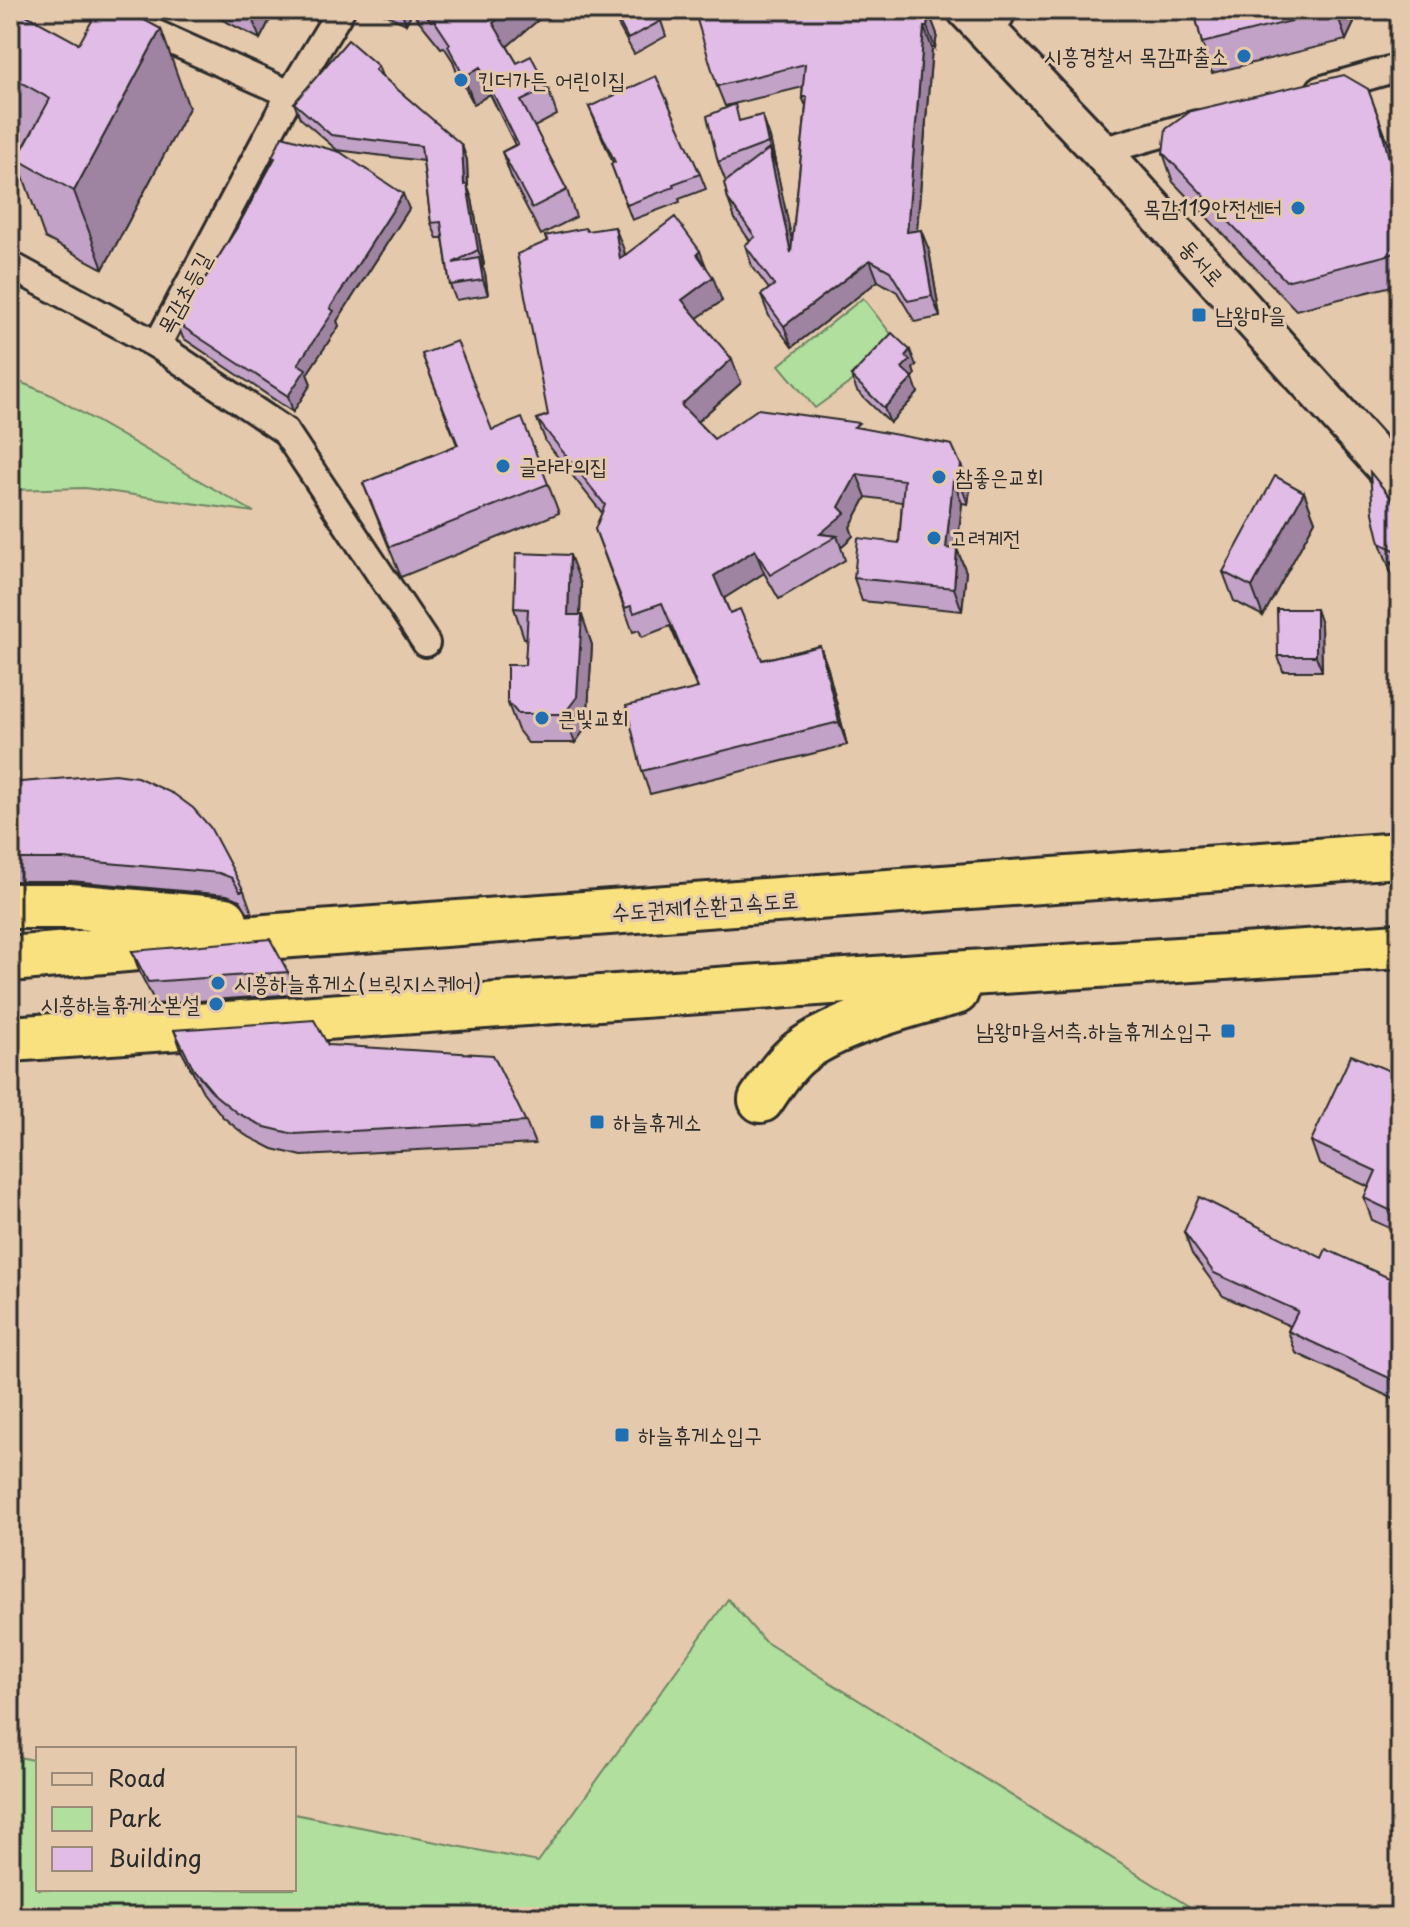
<svg xmlns="http://www.w3.org/2000/svg" width="1410" height="1927" viewBox="0 0 1410 1927" font-family="'Playpen Sans','Poor Story',sans-serif">
	<style>
		.green { fill: #b1df9e; stroke: #6e8564; stroke-width: 2 }
		.lines { fill: none; stroke-linecap: round; stroke-linejoin: round }
		.street-casing { stroke: #2b2b2b; stroke-width: 32 }
		.secondary-casing { stroke: #2b2b2b; stroke-width: 44 }
		.highway-casing { stroke: #2b2b2b; stroke-width: 50 }
		.street { stroke: #e5c9ac; stroke-width: 26 }
		.secondary { stroke: #e5c9ac; stroke-width: 38 }
		.highway { stroke: #fae180; stroke-width: 44 }
		.wall { fill: #c2a2c6; stroke: #2b2b2b; stroke-width: 2 }
		.shaded-wall { fill: #9e84a1; stroke: #2b2b2b; stroke-width: 2 }
		.building { fill: #e1bce6; stroke: #2b2b2b; stroke-width: 2 }
		.poi-dot { fill: #1f6fb2; stroke: #e5c9ac; stroke-width: 3 }
		.labels { text-anchor: middle; stroke-width: 6; stroke-linejoin: round; paint-order: stroke }
		.poi-label { font-size: 22px; fill: #2b2b2b; stroke: #e5c9ac; text-anchor: start }
		.street-label { font-size: 22px; fill: #2b2b2b; stroke: #e5c9ac }
	</style>
	<rect width="100%" height="100%" fill="#e5c9ac"/>
	<filter id="ink" filterUnits="userSpaceOnUse"><feTurbulence type="fractalNoise" baseFrequency=".0125" numOctaves="2"/><feDisplacementMap in="SourceGraphic" scale="16" xChannelSelector="R" yChannelSelector="G"/><feConvolveMatrix kernelMatrix="1 2 1 2 8 2 1 2 1" color-interpolation-filters="sRGB"/></filter>
	<g filter="url(#ink)">
		<!-- green -->
		<g class="green">
			<path d="M863,298L894,338L848,384L815,408L779,365Z"/>
			<path d="M10,378L49,394L254,512L85,488L10,490Z"/>
			<path d="M728,1599L764,1641L1206,1917H10V1755L38,1761V1889H294V1814L538,1862Z"/>
		</g>
		<g class="lines">
			<defs>
				<g id="street">
					<path d="M103,10L290,94"/>
					<path d="M990,36L1003,10"/>
					<path d="M1320,90L1400,67"/>
					<path d="M1101,151L1197,124"/>
					<path d="M10,265L157,345L290,94L341,10"/>
					<path d="M157,345L285,431L426,643"/>
				</g>
				<path id="secondary" d="M967,10L1101,151L1400,483"/>
				<g id="highway">
					<path d="M10,906H69L225,920"/>
					<path d="M10,959L278,936L1400,855"/>
					<path d="M10,1039L889,978L1400,946"/>
					<path d="M761,1100C772,1084 784,1064 800,1052C835,1025 913,1003 956,992"/>
				</g>
			</defs>
			<!-- street casing -->
			<use href="#street" class="street-casing"/>
			<!-- secondary casing -->
			<use href="#secondary" class="secondary-casing"/>
			<!-- highway casing -->
			<use href="#highway" class="highway-casing"/>
			<!-- street -->
			<use href="#street" class="street"/>
			<!-- secondary -->
			<use href="#secondary" class="secondary"/>
			<!-- highway -->
			<use href="#highway" class="highway"/>
		</g>
		<!-- wall -->
		<g class="wall">
			<path d="M10,10L189,108L103,269L45,238L17,159L24,147L15,142L10,127Z"/>
			<path d="M214,10H275L260,39L217,17Z"/>
			<path d="M376,10H550L507,46L517,63L548,88L557,115L534,127L567,190L576,217L541,235L512,179L502,152L515,145L490,94L474,104L457,73L453,61L444,47L441,48L412,12L406,24Z"/>
			<path d="M610,10H655L661,21L666,36L634,54Z"/>
			<path d="M928,10L937,34L935,48H932L917,230L929,250L940,317L915,322L897,292L878,281L792,347L769,316L761,295L769,289L752,266L745,245L750,241L735,219L728,199L726,182L718,162L741,121L762,115L770,138L792,242L806,106L802,97L803,87L725,106L717,86Z"/>
			<path d="M1194,10H1351L1354,23L1346,40L1212,73L1202,43Z"/>
			<path d="M378,66L382,76L467,160L468,188L472,199L484,265L482,266L485,273L488,295L456,300L450,285L443,238H437L431,223L423,161L337,150L300,118L294,103Z"/>
			<path d="M1368,89L1390,148L1400,188V284L1296,310L1173,182L1163,153Z"/>
			<path d="M589,107L700,174L706,189L679,199L680,202L632,220L611,164L613,163Z"/>
			<path d="M272,157L409,209L337,321L339,326L307,374L311,384L293,412L183,338L177,323L238,226L273,161Z"/>
			<path d="M587,231L624,250L625,255L706,267L722,301L697,318L741,383L697,422L714,439L861,428L961,465L970,489L968,504L962,503L957,549L966,572L962,611L862,601L854,578L899,543L902,502L866,497L850,527L853,536L841,547L845,560L779,599L764,573L724,598L730,613L762,660L820,646L828,669L847,745L650,794L642,771L697,688L670,626L642,637L639,630L633,632L595,529L602,513L546,442L537,419L548,415L547,241L545,236Z"/>
			<path d="M422,354L492,430L548,484L559,513L401,577L363,483L457,445Z"/>
			<path d="M916,365L913,369L915,375L912,378L918,393L890,423L857,391L851,376Z"/>
			<path d="M1304,492L1315,521L1263,616L1234,601L1223,572Z"/>
			<path d="M1400,509V588L1395,574L1391,572L1380,543Z"/>
			<path d="M581,584L580,615L592,645L587,726L575,743H528L518,730L507,701L525,665L527,638H524L514,608Z"/>
			<path d="M1321,624L1322,671H1283L1278,656Z"/>
			<path d="M137,777L244,891L252,913H248L240,900L227,895L71,881H10V783Z"/>
			<path d="M132,951L288,972L296,994L156,1004L140,973Z"/>
			<path d="M174,1030L328,1045L526,1122L535,1144L302,1156L273,1149L245,1135L223,1117L203,1092L182,1052Z"/>
			<path d="M1400,1075V1233L1372,1220L1364,1198L1369,1187L1319,1164L1311,1141Z"/>
			<path d="M1184,1232L1322,1258L1400,1283V1402L1296,1353L1288,1331L1290,1326L1223,1296L1192,1254Z"/>
		</g>
		<!-- shaded-wall -->
		<g class="shaded-wall">
			<path d="M249,10H275L260,39Z"/>
			<path d="M401,10H411L412,12L406,24Z"/>
			<path d="M509,10H550L503,50L493,23Z"/>
			<path d="M1336,10H1351L1354,23L1346,40Z"/>
			<path d="M929,13L937,34L935,48L927,27Z"/>
			<path d="M924,27L932,48L915,253L907,232Z"/>
			<path d="M161,29L189,108L103,269L74,191Z"/>
			<path d="M480,67L490,94L474,104L464,77Z"/>
			<path d="M762,115L770,138L776,166L768,143Z"/>
			<path d="M1379,119L1390,148L1400,188V202Z"/>
			<path d="M462,145L467,160L468,188L472,199L484,265L478,250L464,185Z"/>
			<path d="M769,149L777,170L799,273L791,253Z"/>
			<path d="M403,194L409,209L337,321L339,326L307,374L311,384L293,412L288,396L298,364L330,308Z"/>
			<path d="M615,227L624,250L628,282L620,259Z"/>
			<path d="M921,230L929,250L940,317L932,296Z"/>
			<path d="M700,251L709,274L697,254Z"/>
			<path d="M479,258L485,273L488,295L483,280Z"/>
			<path d="M870,260L878,281L792,347L784,326Z"/>
			<path d="M713,277L722,301L690,323L682,300Z"/>
			<path d="M910,350L916,365L913,369L915,375L907,383L902,368L905,356Z"/>
			<path d="M732,359L741,383L690,428L681,405Z"/>
			<path d="M913,378L918,393L890,423L884,408Z"/>
			<path d="M961,465L970,489L968,504L959,480Z"/>
			<path d="M857,474L866,497L850,527L853,536L841,547L837,536L820,534L839,507Z"/>
			<path d="M953,480L962,503L955,571L946,548Z"/>
			<path d="M1304,492L1315,521L1263,616L1252,587Z"/>
			<path d="M957,549L966,572L962,611L954,588Z"/>
			<path d="M755,550L764,573L723,599L714,576Z"/>
			<path d="M570,555L581,584L579,644L568,615Z"/>
			<path d="M1316,609L1321,624L1322,671L1316,656Z"/>
			<path d="M582,615L592,645L587,726L575,743L564,714Z"/>
			<path d="M820,646L828,669L847,745L839,722Z"/>
		</g>
		<!-- building -->
		<g class="building">
			<path d="M10,10H17L79,44L98,10H126L161,29L74,191L17,159L50,99L10,76Z"/>
			<path d="M422,10H509L493,23L517,63L531,56L548,88L521,101L567,190L532,208L502,152L518,144L480,67L464,77L448,46L450,44L434,20L431,21Z"/>
			<path d="M613,10H655L661,21L628,39Z"/>
			<path d="M694,10H928L929,13L927,27H924L907,232L921,230L932,296L908,301L890,271L870,260L784,326L761,295L774,285L745,245L755,237L728,199L724,183L769,149L791,253L807,97H802L805,64L717,86Z"/>
			<path d="M1194,10H1336L1202,43Z"/>
			<path d="M348,40L378,66L375,70L462,145L464,185L467,184L478,250L453,263L479,258L483,280L450,285L441,222L431,223L421,146L331,135L294,103Z"/>
			<path d="M1344,75L1368,89L1379,119L1400,202V252L1286,281L1163,153L1166,129L1191,111Z"/>
			<path d="M656,76L700,174L673,184L674,187L627,205L611,164L615,162L589,107Z"/>
			<path d="M735,104L739,121L762,115L768,143L718,162L707,116Z"/>
			<path d="M282,136L340,152L403,194L330,308L334,311L298,364L306,369L288,396L177,323L238,226L275,158L272,157Z"/>
			<path d="M675,217L700,251L697,254L713,277L682,300L732,359L681,405L714,439L758,409L859,423L854,427L952,445L961,465L959,480H953L946,548L957,549L954,588L854,578L858,538L899,543L904,480L857,474L839,507L845,513L820,534L837,536L770,575L755,550L714,576L730,613L740,609L762,660L820,646L839,722L642,771L626,706L698,688L662,603L634,613L631,606L625,608L595,529L605,505L537,419L548,415L517,254L548,241L545,236L585,228L587,231L615,227L620,259Z"/>
			<path d="M892,333L910,350L905,356L910,360L902,368L913,378L884,408L851,376Z"/>
			<path d="M457,341L492,430L522,418L548,484L390,547L363,483L458,445L422,354Z"/>
			<path d="M1370,472L1400,509V553L1380,543L1373,513Z"/>
			<path d="M1275,476L1304,492L1252,587L1223,572Z"/>
			<path d="M516,553L570,555L568,615H582L577,697L564,714H518L507,701V665H525L528,609L514,608Z"/>
			<path d="M1400,555V574L1391,563Z"/>
			<path d="M1277,609H1316V656H1278Z"/>
			<path d="M115,774L137,777L174,794L193,808L210,827L244,891H240L232,878L219,873L63,859H10V783Z"/>
			<path d="M270,939L288,972L148,982L132,951Z"/>
			<path d="M314,1020L328,1045L493,1055L526,1122L294,1134L265,1127L237,1113L215,1095L194,1070L174,1030Z"/>
			<path d="M1351,1055L1400,1075V1215L1364,1198L1376,1171L1311,1141Z"/>
			<path d="M1199,1197L1322,1258L1326,1249L1400,1283V1383L1288,1331L1298,1311L1214,1273L1184,1232Z"/>
		</g>
	</g>
	<!-- markers -->
	<g class="poi-dot">
		<circle cx="1244" cy="56" r="8"/>
		<circle cx="461" cy="80" r="8"/>
		<circle cx="1298" cy="208" r="8"/>
		<rect x="1191" y="307" width="16" height="16" rx="4"/>
		<circle cx="503" cy="466" r="8"/>
		<circle cx="939" cy="477" r="8"/>
		<circle cx="934" cy="538" r="8"/>
		<circle cx="542" cy="718" r="8"/>
		<circle cx="218" cy="983" r="8"/>
		<circle cx="216" cy="1004" r="8"/>
		<rect x="1220" y="1023" width="16" height="16" rx="4"/>
		<rect x="589" y="1114" width="16" height="16" rx="4"/>
		<rect x="614" y="1427" width="16" height="16" rx="4"/>
	</g>
	<g class="labels">
		<!-- poi labels -->
		<g class="poi-label">
			<text x="1228" y="64" text-anchor="end">시흥경찰서 목감파출소</text>
			<text x="477" y="88">킨더가든 어린이집</text>
			<text x="1282" y="216" text-anchor="end">목감119안전센터</text>
			<text x="1215" y="323">남왕마을</text>
			<text x="519" y="474">글라라의집</text>
			<text x="955" y="485">참좋은교회</text>
			<text x="950" y="546">고려계전</text>
			<text x="558" y="726">큰빛교회</text>
			<text x="234" y="991">시흥하늘휴게소(브릿지스퀘어)</text>
			<text x="200" y="1012" text-anchor="end">시흥하늘휴게소본설</text>
			<text x="1212" y="1039" text-anchor="end">남왕마을서측.하늘휴게소입구</text>
			<text x="613" y="1130">하늘휴게소</text>
			<text x="638" y="1443">하늘휴게소입구</text>
		</g>
		<!-- street labels -->
		<g class="street-label">
			<text transform="translate(1202 263) rotate(48)" y="8">동서로</text>
			<text transform="translate(184 293) rotate(-62)" y="8">목감초등길</text>
			<text transform="translate(705 906) rotate(-4)" y="8">수도권제1순환고속도로</text>
		</g>
	</g>
	<!-- margin -->
	<rect width="1410" height="1927" fill="none" stroke="#e5c9ac" stroke-width="40"/>
	<rect x="20" y="20" width="1370" height="1887" fill="none" stroke="#2b2b2b" stroke-width="3" filter="url(#ink)"/>
	<!-- legend -->
	<rect x="36" y="1747" width="260" height="144" fill="#e5c9ac" stroke="#9b8a78" stroke-width="2"/>
	<rect x="52" y="1773" width="40" height="12" fill="#e5c9ac" stroke="#9b8a78" stroke-width="2"/>
	<text x="108" y="1787" font-size="24" fill="#2b2b2b">Road</text>
	<rect x="52" y="1807" width="40" height="24" fill="#b1df9e" stroke="#9b8a78" stroke-width="2"/>
	<text x="108" y="1827" font-size="24" fill="#2b2b2b">Park</text>
	<rect x="52" y="1847" width="40" height="24" fill="#e1bce6" stroke="#9b8a78" stroke-width="2"/>
	<text x="108" y="1867" font-size="24" fill="#2b2b2b">Building</text>
</svg>
